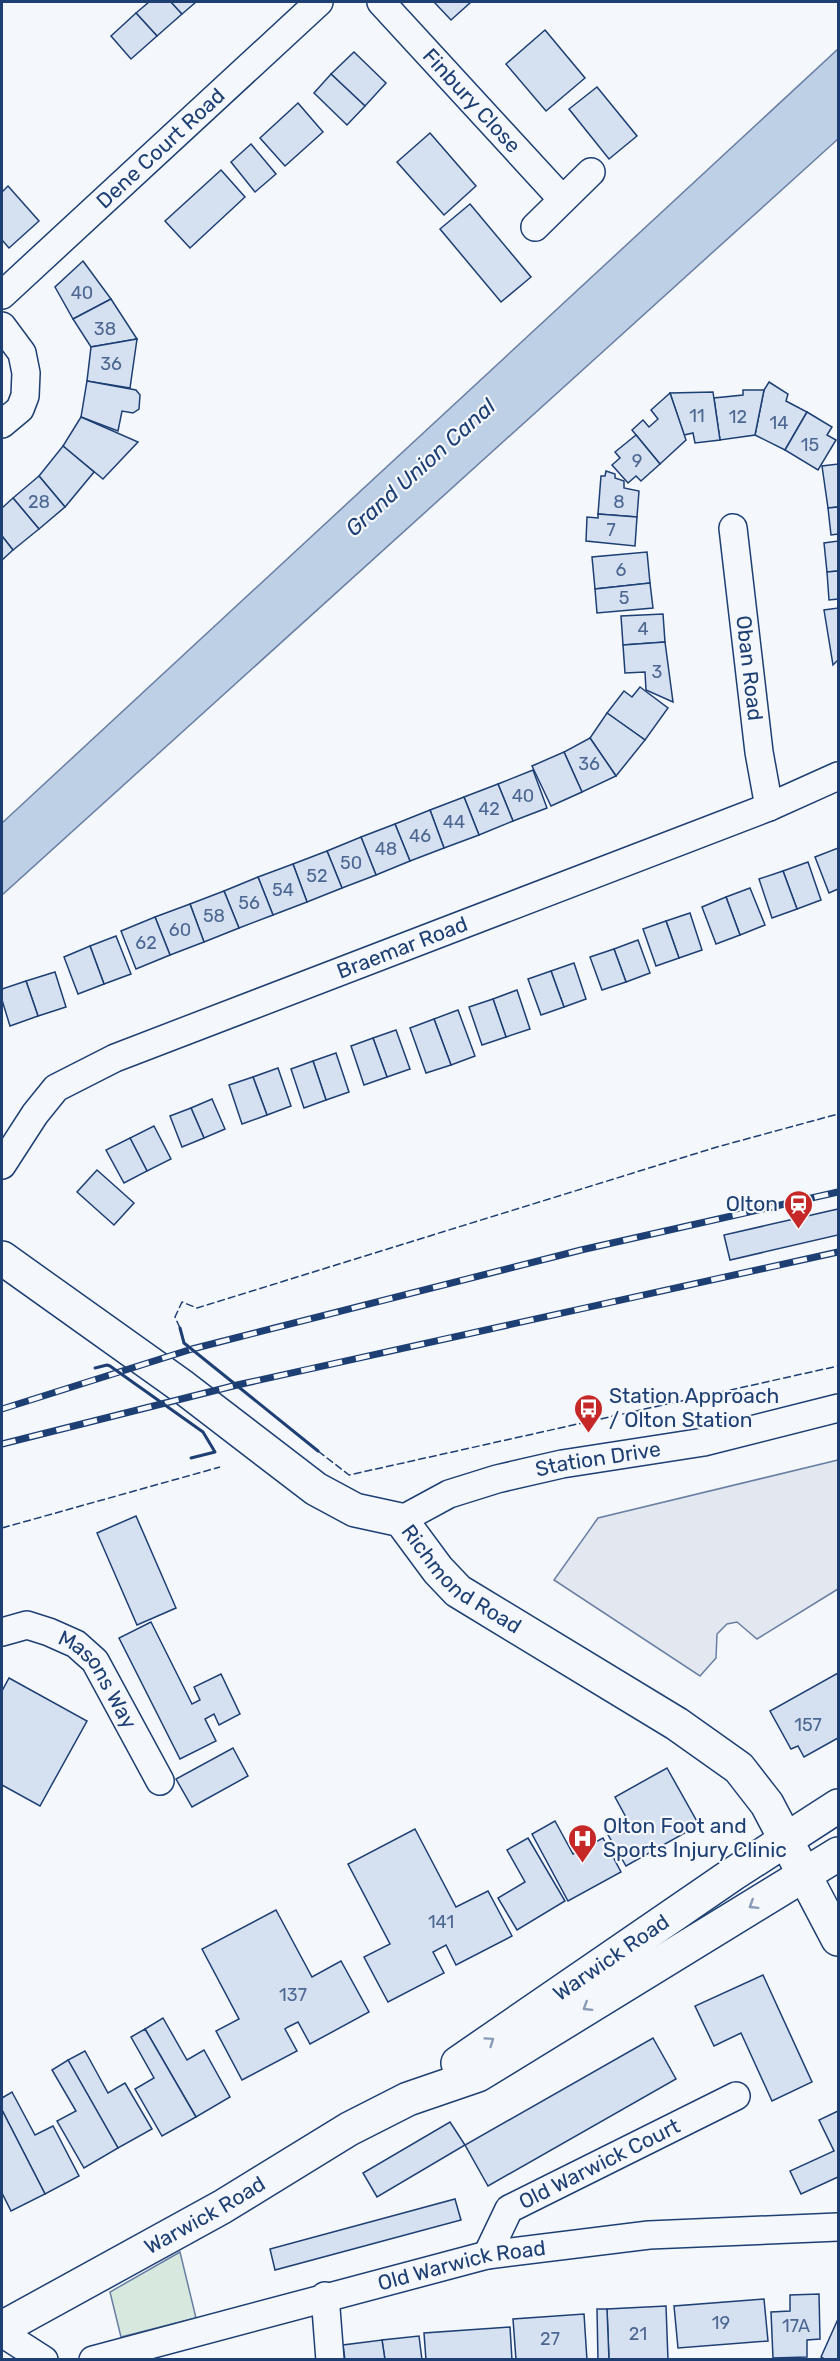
<svg xmlns="http://www.w3.org/2000/svg" width="840" height="2361" viewBox="0 0 840 2361" font-family="Rubik,sans-serif">
	<style>
		.green { fill: #d7e8df; stroke: #687fa3; stroke-width: 1.5 }
		.parking { fill: #e3e8f0; stroke: #687fa3; stroke-width: 1.5 }
		.water { fill: #bed0e5; stroke: #687fa3; stroke-width: 1.5 }
		.building { fill: #d5e0f0; stroke: #1d3f73; stroke-width: 1.5 }
		.lines { fill: none; stroke-linecap: round; stroke-linejoin: round }
		.minor-casing { stroke: #1d3f73; stroke-width: 30 }
		.tertiary-casing { stroke: #1d3f73; stroke-width: 36 }
		.trunk-casing { stroke: #1d3f73; stroke-width: 36 }
		.minor { stroke: #f4f7fb; stroke-width: 27 }
		.tertiary { stroke: #f4f7fb; stroke-width: 33 }
		.trunk { stroke: #f4f7fb; stroke-width: 33 }
		.rail-casing { stroke: #1d3f73; stroke-width: 7 }
		.rail { stroke: #f4f7fb; stroke-width: 4.5; stroke-dasharray: 14; stroke-linecap: butt }
		.fence { stroke: #1d3f73; stroke-width: 1.5; stroke-dasharray: 8 3; stroke-linecap: butt }
		.wall { stroke: #1d3f73; stroke-width: 3 }
		.oneway { stroke: #889bb7 }
		.labels { text-anchor: middle; stroke-width: 4.5; stroke-linejoin: round; paint-order: stroke }
		.number-label { font-size: 18px; fill: #4b6792 }
		.street-label { font-size: 21px; fill: #1d3f73; stroke: #f4f7fb }
		.poi-label { font-size: 21px; fill: #1d3f73; stroke: #f4f7fb; text-anchor: start }
		.water-label { font-size: 22px; font-style: italic; fill: #1d3f73; stroke: #f4f7fb }
	</style>
	<rect width="100%" height="100%" fill="#f4f7fb"/>
	<!-- green -->
	<path class="green" d="M180,2252L196,2318L121,2337L110,2292Z"/>
	<!-- parking -->
	<path class="parking" d="M838,1460V1589L757,1639L737,1622L727,1624L717,1634L716,1658L700,1676L554,1580L598,1518Z"/>
	<!-- water -->
	<path class="water" d="M838,49V139L2,895V823Z"/>
	<!-- building -->
	<g class="building">
		<path d="M149,2H171L182,14L157,36L136,13Z"/>
		<path d="M171,2H196L182,14Z"/>
		<path d="M434,2H471L451,20Z"/>
		<path d="M136,13L157,36L131,59L111,36Z"/>
		<path d="M545,30L585,78L546,111L506,64Z"/>
		<path d="M354,52L386,83L365,106L331,74Z"/>
		<path d="M331,74L365,106L347,125L314,93Z"/>
		<path d="M597,87L637,136L609,159L569,109Z"/>
		<path d="M298,103L323,132L285,166L260,138Z"/>
		<path d="M430,133L476,186L444,215L397,162Z"/>
		<path d="M251,144L276,174L255,192L231,162Z"/>
		<path d="M221,170L245,197L190,248L165,221Z"/>
		<path d="M8,186L39,221L9,248L2,240V192Z"/>
		<path d="M470,204L531,277L501,302L440,229Z"/>
		<path d="M83,261L111,299L73,319L55,287Z"/>
		<path d="M111,299L137,339L91,347L73,319Z"/>
		<path d="M137,339L130,388L87,381L91,347Z"/>
		<path d="M87,381L136,390L140,395L139,409L133,413L122,411L118,431L81,417Z"/>
		<path d="M769,382L788,394L786,401L807,412L785,450L755,435L764,390Z"/>
		<path d="M743,390H764L755,435L720,440L714,398L743,395Z"/>
		<path d="M713,392L720,440L695,443L693,433L684,435L670,393Z"/>
		<path d="M670,393L686,440L660,464L632,430L643,420L649,427L658,419L651,410Z"/>
		<path d="M807,412L832,427L827,435L836,440L818,470L785,450Z"/>
		<path d="M81,417L138,442L103,479L63,446Z"/>
		<path d="M636,435L660,464L641,481L636,476L628,483L612,465L620,458L615,452Z"/>
		<path d="M63,446L94,472L65,507L39,476Z"/>
		<path d="M838,464V507L828,508L822,466Z"/>
		<path d="M606,471L615,474V478L624,481V488L639,491L637,517L598,514L601,476H605Z"/>
		<path d="M39,476L65,507L39,529L13,498Z"/>
		<path d="M13,498L39,529L13,550L2,536V508Z"/>
		<path d="M838,507V534L831,535L828,508Z"/>
		<path d="M598,514L637,517L635,546L586,541L587,517L598,518Z"/>
		<path d="M2,536L13,550L2,560Z"/>
		<path d="M838,541V571L827,572L824,543Z"/>
		<path d="M647,552L650,583L595,589L592,557Z"/>
		<path d="M838,571V599L829,600L827,572Z"/>
		<path d="M650,583L653,608L597,613L595,589Z"/>
		<path d="M838,608V660L833,665L824,610Z"/>
		<path d="M663,614L665,642L623,645L621,616Z"/>
		<path d="M665,642L673,702L646,690L645,672L625,673L623,645Z"/>
		<path d="M640,687L668,708L645,740L607,713L624,691L632,697Z"/>
		<path d="M607,713L645,740L616,776L590,738Z"/>
		<path d="M590,738L616,776L582,792L564,752Z"/>
		<path d="M564,752L582,792L551,806L532,766Z"/>
		<path d="M533,770L547,808L513,821L498,784Z"/>
		<path d="M498,784L513,821L479,835L464,797Z"/>
		<path d="M464,797L479,835L444,848L430,810Z"/>
		<path d="M430,810L444,848L410,861L395,824Z"/>
		<path d="M395,824L410,861L376,875L361,837Z"/>
		<path d="M361,837L376,875L342,888L327,851Z"/>
		<path d="M838,848V889L829,893L815,857Z"/>
		<path d="M327,851L342,888L307,902L293,864Z"/>
		<path d="M808,862L821,900L797,909L783,871Z"/>
		<path d="M293,864L307,902L273,915L258,877Z"/>
		<path d="M783,871L797,909L772,918L759,879Z"/>
		<path d="M258,877L273,915L239,928L224,891Z"/>
		<path d="M750,888L765,925L740,935L726,897Z"/>
		<path d="M224,891L239,928L204,942L190,904Z"/>
		<path d="M726,897L740,935L716,944L702,907Z"/>
		<path d="M190,904L204,942L170,955L155,917Z"/>
		<path d="M690,913L702,950L679,958L666,921Z"/>
		<path d="M155,917L170,955L136,969L121,931Z"/>
		<path d="M666,921L679,958L656,966L643,929Z"/>
		<path d="M116,936L131,974L104,984L90,946Z"/>
		<path d="M638,940L650,973L626,982L614,949Z"/>
		<path d="M90,946L104,984L78,994L64,957Z"/>
		<path d="M614,949L626,982L602,990L590,957Z"/>
		<path d="M574,963L586,999L564,1007L551,971Z"/>
		<path d="M551,971L564,1007L541,1015L528,979Z"/>
		<path d="M55,972L66,1007L38,1016L26,981Z"/>
		<path d="M26,981L38,1016L10,1026L2,1000V989Z"/>
		<path d="M517,990L530,1029L506,1037L493,999Z"/>
		<path d="M493,999L506,1037L482,1045L469,1007Z"/>
		<path d="M458,1010L475,1056L451,1065L434,1019Z"/>
		<path d="M434,1019L451,1065L426,1073L410,1028Z"/>
		<path d="M396,1030L410,1069L387,1077L373,1038Z"/>
		<path d="M373,1038L387,1077L364,1085L351,1046Z"/>
		<path d="M336,1053L349,1092L326,1100L313,1061Z"/>
		<path d="M313,1061L326,1100L304,1108L291,1069Z"/>
		<path d="M278,1068L291,1106L267,1115L253,1077Z"/>
		<path d="M253,1077L267,1115L242,1124L229,1085Z"/>
		<path d="M212,1099L225,1129L204,1138L191,1108Z"/>
		<path d="M191,1108L204,1138L182,1147L170,1116Z"/>
		<path d="M154,1126L171,1159L147,1171L130,1138Z"/>
		<path d="M130,1138L147,1171L124,1183L106,1150Z"/>
		<path d="M97,1170L134,1203L114,1225L77,1192Z"/>
		<path d="M838,1209V1235L730,1260L724,1235Z"/>
		<path d="M136,1516L176,1608L137,1625L97,1533Z"/>
		<path d="M151,1622L192,1704L200,1700L194,1687L221,1674L240,1714L219,1725L214,1714L205,1719L216,1741L180,1759L119,1638Z"/>
		<path d="M838,1673V1738L804,1757L798,1746L791,1749L770,1711Z"/>
		<path d="M9,1678L87,1721L40,1806L2,1785V1691Z"/>
		<path d="M233,1748L248,1776L192,1807L176,1779Z"/>
		<path d="M667,1768L699,1825L626,1866L607,1833L628,1821L615,1797Z"/>
		<path d="M555,1821L573,1854L603,1838L621,1872L568,1901L532,1834Z"/>
		<path d="M415,1829L456,1907L488,1891L512,1936L456,1965L446,1945L433,1952L444,1973L388,2002L364,1957L390,1944L348,1864Z"/>
		<path d="M528,1838L565,1901L517,1930L498,1898L525,1882L507,1850Z"/>
		<path d="M276,1910L312,1977L341,1961L369,2012L310,2044L298,2022L288,2027L285,2029L297,2051L242,2080L216,2031L239,2019L202,1949Z"/>
		<path d="M763,1975L812,2082L772,2101L741,2033L714,2046L695,2006Z"/>
		<path d="M163,2018L187,2060L204,2050L230,2097L196,2117L145,2029Z"/>
		<path d="M145,2029L196,2117L162,2136L135,2089L154,2078L131,2037Z"/>
		<path d="M653,2038L676,2079L488,2186L465,2145Z"/>
		<path d="M85,2051L108,2093L125,2083L152,2129L118,2148L68,2060Z"/>
		<path d="M68,2060L118,2148L84,2168L57,2121L76,2111L52,2070Z"/>
		<path d="M12,2092L35,2135L53,2126L79,2176L45,2194L2,2110V2098Z"/>
		<path d="M2,2110L45,2194L11,2211L2,2193Z"/>
		<path d="M838,2111V2177L801,2194L790,2171L834,2151L819,2120Z"/>
		<path d="M450,2122L465,2145L377,2197L363,2173Z"/>
		<path d="M455,2199L461,2220L275,2270L270,2249Z"/>
		<path d="M819,2294L820,2339L807,2340V2357L773,2358L771,2312L790,2311V2295Z"/>
		<path d="M764,2299L768,2341L678,2348L674,2306Z"/>
		<path d="M666,2306L668,2360H609L607,2309Z"/>
		<path d="M597,2309H607L609,2360H598Z"/>
		<path d="M584,2314L587,2360H516L513,2319Z"/>
		<path d="M838,2319V2360H826L821,2357Z"/>
		<path d="M510,2327L512,2360H426L424,2333Z"/>
		<path d="M419,2336L422,2360H385L382,2340Z"/>
		<path d="M382,2340L385,2360H345L343,2345Z"/>
	</g>
	<g class="lines">
		<defs>
			<g id="minor">
				<path id="s1" d="M381,2L562,199"/>
				<path d="M535,227L591,172"/>
				<path id="s2" d="M2,295L319,2"/>
				<path d="M2,326L22,353L26,373L25,396L20,409L2,424"/>
				<path id="s3" d="M733,528L759,752L769,807"/>
				<path id="s4" d="M2,1165L35,1114L56,1088L115,1058L769,807L838,776"/>
				<path id="s5" d="M401,1520L449,1494L497,1479L562,1464L704,1442L838,1408"/>
				<path id="s6" d="M2,1632L27,1625L49,1632L76,1644L95,1661L160,1781"/>
				<path id="s7" d="M487,2255L509,2209L736,2096"/>
				<path d="M325,2296L330,2360"/>
				<path d="M2,2333L44,2360"/>
				<path id="s8" d="M93,2360L487,2255L649,2235L838,2227"/>
			</g>
			<g id="tertiary">
				<path id="s9" d="M2,1258L183,1387L316,1489L355,1510L401,1520L438,1570L458,1591L677,1724L739,1768L767,1804L838,1939"/>
			</g>
			<g id="trunk">
				<path id="s10" d="M458,2063L733,1874L838,1806"/>
				<path id="s11" d="M2,2328L222,2207L349,2129L408,2099L478,2075L838,1854"/>
			</g>
		</defs>
		<!-- minor casing -->
		<use href="#minor" class="minor-casing"/>
		<!-- tertiary casing -->
		<use href="#tertiary" class="tertiary-casing"/>
		<!-- trunk casing -->
		<use href="#trunk" class="trunk-casing"/>
		<!-- minor -->
		<use href="#minor" class="minor"/>
		<!-- tertiary -->
		<use href="#tertiary" class="tertiary"/>
		<!-- trunk -->
		<use href="#trunk" class="trunk"/>
		<defs>
			<g id="rail">
				<path d="M2,1409L192,1349L581,1250L838,1192"/>
				<path d="M2,1444L237,1385L838,1252"/>
			</g>
		</defs>
		<!-- rail casing -->
		<use href="#rail" class="rail-casing"/>
		<!-- rail -->
		<use href="#rail" class="rail"/>
		<!-- fence -->
		<g class="fence">
			<path d="M180,1328L175,1317L182,1302L197,1308L717,1147L838,1114"/>
			<path d="M318,1451L349,1475L838,1366"/>
			<path d="M2,1528L220,1467"/>
		</g>
		<!-- wall -->
		<g class="wall">
			<path d="M180,1328L184,1343L318,1451"/>
			<path d="M95,1368L107,1365L110,1366L203,1432L215,1452L191,1458"/>
		</g>
	</g>
	<!-- one-way arrows -->
	<defs><path id="oneway-chevron" d="M-2-3.5L2.5 0L-2 3.5" fill="none" stroke-width="1.6" stroke-linecap="round" stroke-linejoin="round" transform="scale(1.5)"/></defs>
	<g class="oneway">
		<use href="#oneway-chevron" transform="translate(753 1905) rotate(148)"/>
		<use href="#oneway-chevron" transform="translate(587 2007) rotate(148)"/>
		<use href="#oneway-chevron" transform="translate(490 2041) rotate(-35)"/>
	</g>
	<!-- icons -->
	<defs>
		<symbol id="station-pin" viewBox="-11 -11 22 30"><path d="M0 17L-7.5 6A9.5 9.5 0 1 1 7.5 6Z" fill="#c62828" stroke="#f4f7fb"/><path d="M-3-6H3Q5-6 5-4V2Q5 4 3 4L4.5 6H3L1.5 4h-3L-3 6H-4.5L-3 4Q-5 4-5 2V-4Q-5-6-3-6ZM-3.5-4v3h7v-3ZM-3.5 1v1.5H-2V1ZM2 1v1.5H3.5V1Z" fill="#fff"/></symbol>
		<symbol id="bus-pin" viewBox="-11 -11 22 30"><path d="M0 17L-7.5 6A9.5 9.5 0 1 1 7.5 6Z" fill="#c62828" stroke="#f4f7fb"/><path d="M-5-6H5V4H4V6H2V4H-2V6H-4V4H-5ZM-3.5-4V0h7V-4ZM-3.5 1.2v1.5H-2V1.2ZM2 1.2v1.5H3.5V1.2Z" fill="#fff"/></symbol>
		<symbol id="hospital-pin" viewBox="-11 -11 22 30"><path d="M0 17L-7.5 6A9.5 9.5 0 1 1 7.5 6Z" fill="#c62828" stroke="#f4f7fb"/><path d="M-5-5h3v3.5h4V-5h3V5h-3V1.5h-4V5h-3Z" fill="#fff"/></symbol>
	</defs>
	<g fill-rule="evenodd">
		<use href="#station-pin" x="782" y="1188" width="33" height="45"/>
		<use href="#bus-pin" x="572" y="1392" width="33" height="45"/>
		<use href="#hospital-pin" x="566" y="1822" width="33" height="45"/>
	</g>
	<g class="labels">
		<!-- number labels -->
		<g class="number-label">
			<text x="82" y="299">40</text>
			<text x="105" y="335">38</text>
			<text x="111" y="370">36</text>
			<text x="697" y="422">11</text>
			<text x="738" y="423">12</text>
			<text x="779" y="429">14</text>
			<text x="810" y="451">15</text>
			<text x="637" y="467">9</text>
			<text x="39" y="508">28</text>
			<text x="619" y="508">8</text>
			<text x="611" y="536">7</text>
			<text x="621" y="576">6</text>
			<text x="624" y="604">5</text>
			<text x="643" y="635">4</text>
			<text x="657" y="678">3</text>
			<text x="589" y="770">36</text>
			<text x="523" y="802">40</text>
			<text x="489" y="815">42</text>
			<text x="454" y="828">44</text>
			<text x="420" y="842">46</text>
			<text x="386" y="855">48</text>
			<text x="351" y="869">50</text>
			<text x="317" y="882">52</text>
			<text x="283" y="896">54</text>
			<text x="249" y="909">56</text>
			<text x="214" y="922">58</text>
			<text x="180" y="936">60</text>
			<text x="146" y="949">62</text>
			<text x="808" y="1731">157</text>
			<text x="441" y="1928">141</text>
			<text x="293" y="2001">137</text>
			<text x="721" y="2329">19</text>
			<text x="796" y="2332">17A</text>
			<text x="638" y="2340">21</text>
			<text x="550" y="2345">27</text>
		</g>
		<!-- street labels -->
		<g class="street-label">
			<text dy="7" stroke="none"><textPath href="#s1" startOffset="134">Finbury Close</textPath></text>
			<text dy="7" stroke="none"><textPath href="#s2" startOffset="216">Dene Court Road</textPath></text>
			<text dy="7" stroke="none"><textPath href="#s3" startOffset="141">Oban Road</textPath></text>
			<text dy="7" stroke="none"><textPath href="#s4" startOffset="468">Braemar Road</textPath></text>
			<text dy="7" stroke="none"><textPath href="#s5" startOffset="208">Station Drive</textPath></text>
			<text dy="7" stroke="none"><textPath href="#s9" startOffset="567">Richmond Road</textPath></text>
			<text dy="7" stroke="none"><textPath href="#s6" startOffset="120">Masons Way</textPath></text>
			<text dy="7" stroke="none"><textPath href="#s10" startOffset="186">Warwick Road</textPath></text>
			<text dy="7" stroke="none"><textPath href="#s7" startOffset="152">Old Warwick Court</textPath></text>
			<text dy="7" stroke="none"><textPath href="#s11" startOffset="232">Warwick Road</textPath></text>
			<text dy="7" stroke="none"><textPath href="#s8" startOffset="381">Old Warwick Road</textPath></text>
		</g>
		<!-- poi labels -->
		<g class="poi-label">
			<text x="778" y="1211" text-anchor="end">Olton</text>
			<text x="609" y="1403">Station Approach<tspan x="609" dy="24">/ Olton Station</tspan></text>
			<text x="603" y="1833">Olton Foot and<tspan x="603" dy="24">Sports Injury Clinic</tspan></text>
		</g>
		<!-- water labels -->
		<g class="water-label">
			<text transform="translate(420 467) rotate(-42)" y="8">Grand Union Canal</text>
		</g>
	</g>
	<!-- border -->
	<rect width="840" height="2361" fill="none" stroke="#1d3f73" stroke-width="6"/>
</svg>
